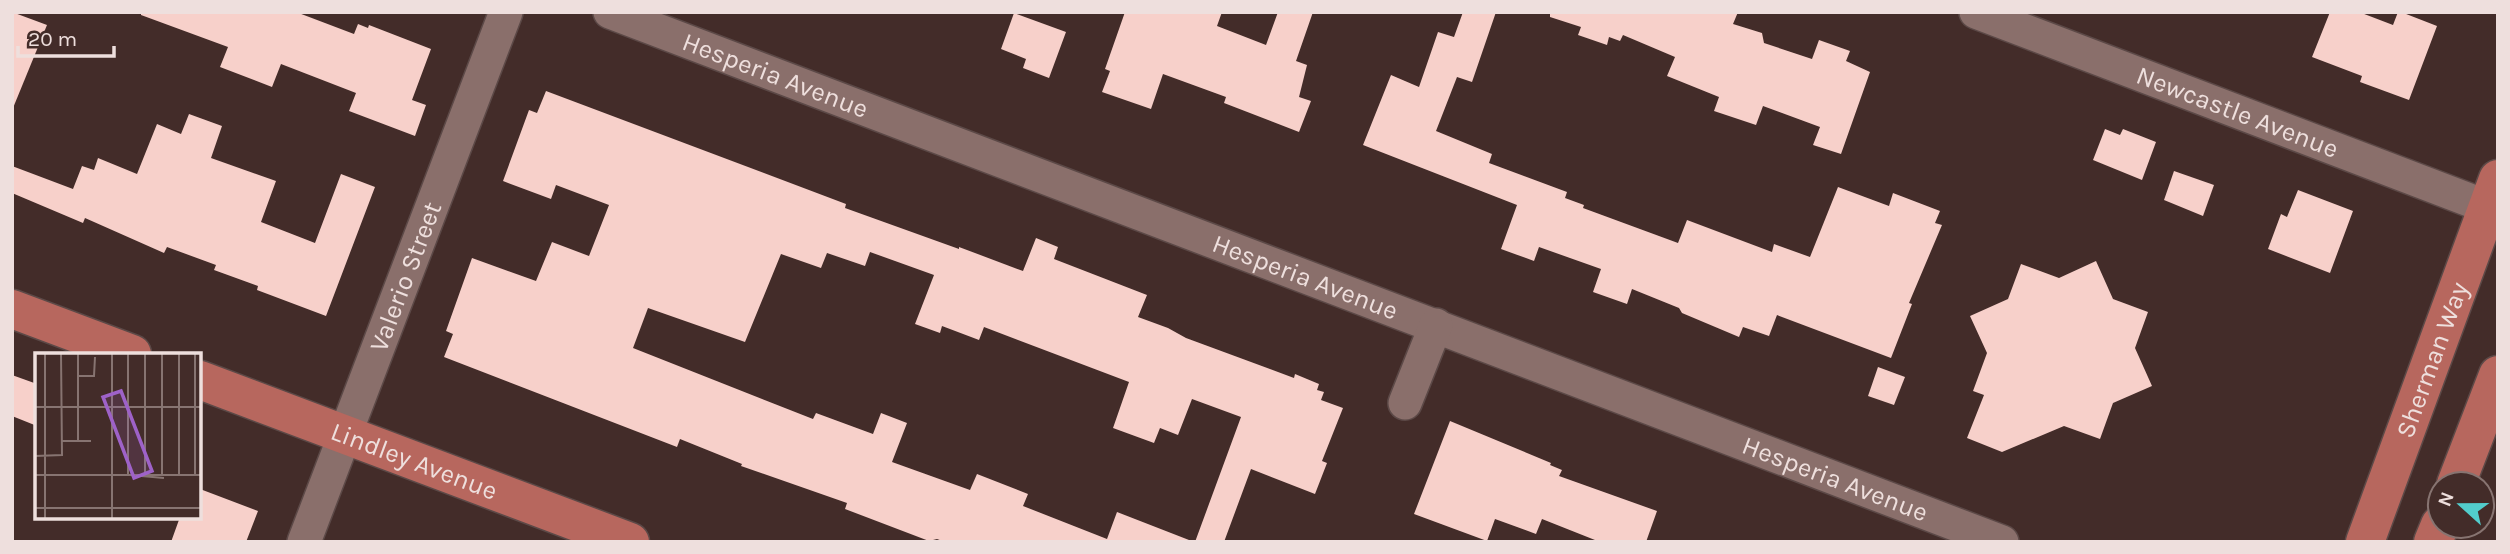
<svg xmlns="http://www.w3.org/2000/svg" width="2510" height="554" viewBox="0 0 2510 554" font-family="Karla,sans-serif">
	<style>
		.building { fill: #f7d0ca }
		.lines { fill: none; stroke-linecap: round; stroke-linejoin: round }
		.minor-casing { stroke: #5c4947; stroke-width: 36 }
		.major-casing { stroke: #5c4947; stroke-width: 41 }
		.minor { stroke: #8a6f6b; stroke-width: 33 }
		.major { stroke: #b7675e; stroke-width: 38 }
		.labels { text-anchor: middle; stroke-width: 7; stroke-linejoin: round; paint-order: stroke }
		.street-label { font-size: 26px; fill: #eedfdd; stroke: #432c29 }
		.inset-road { fill: none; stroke: #877471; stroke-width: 2 }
		.view { fill: #9e62c8; fill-opacity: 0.15; stroke: #9e62c8; stroke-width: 3.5 }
		.inset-edge { fill: none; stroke: #eedfdd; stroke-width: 3.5 }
	</style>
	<rect width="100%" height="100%" fill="#432c29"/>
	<!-- building -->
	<g class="building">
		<path d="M12,12L47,25L13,108H12Z"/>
		<path d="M141,12H296L354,34L358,24L368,28L369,25L431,49L412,100L426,105L415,136L349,111L356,93L281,64L272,87L220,67L228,47L141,15Z"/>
		<path d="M1125,12H1222L1217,26L1266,45L1278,12H1313L1296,61L1307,65L1299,97L1311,101L1299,132L1224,103L1226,97L1163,74L1151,109L1102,92L1110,71L1105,69Z"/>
		<path d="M1463,12H1496L1472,82L1457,77L1436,131L1492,154L1489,163L1567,192L1565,198L1584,205L1583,208L1678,243L1687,220L1772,252L1774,244L1810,257L1838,187L1889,206L1893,193L1940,211L1935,223L1942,225L1909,303L1912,304L1891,358L1777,315L1769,336L1743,327L1739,337L1682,313L1679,308L1632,289L1627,304L1593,292L1601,269L1539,247L1534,261L1501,249L1517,205L1363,145L1391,75L1419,87L1438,32L1454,37Z"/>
		<path d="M1550,12H1738L1733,24L1762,33L1764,43L1812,59L1819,40L1850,51L1846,61L1870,72L1841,154L1813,145L1820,127L1763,106L1756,125L1714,111L1719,97L1667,76L1675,57L1623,35L1620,41L1609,37L1607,45L1578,35L1581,27L1550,17Z"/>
		<path d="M2330,12H2359L2393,25L2398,12H2401L2437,26L2409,100L2360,82L2362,76L2312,57Z"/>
		<path d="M1014,13L1066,32L1049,78L1023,68L1026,59L1001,49Z"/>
		<path d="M546,91L846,204L845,208L959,249V247L1023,271L1036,238L1058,247L1054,259L1147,295L1138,317L1168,328L1186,338L1294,378L1295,374L1319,384L1317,390L1324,392L1321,400L1343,408L1322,461L1327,463L1315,494L1251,469L1224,542H1195L1241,417L1192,399L1178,435L1160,428L1154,443L1113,428L1129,382L984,327L979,340L942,326L940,333L915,324L934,275L870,252L865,266L827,253L821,268L781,254L745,342L648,308L633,348L813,419L816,413L873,434L881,413L907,423L892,462L970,490L977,474L1028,494L1023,506L1107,539L1117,512L1189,540V542H945L937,539L929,541L845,509L847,503L741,466L742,464L680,439L677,447L444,357L453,334L446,331L472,258L536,281L552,242L589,256L609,205L556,185L551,199L503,181L529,110L537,113Z"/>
		<path d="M189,114L222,126L211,158L276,181L261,222L315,243L341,174L375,187L326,316L257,290L258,286L214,270L216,265L167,247L164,253L85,218L83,223L12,193V166L73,189L82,166L94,170L98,158L137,174L157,124L181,134Z"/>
		<path d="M2105,129L2120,135L2123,129L2156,142L2142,180L2093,160Z"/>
		<path d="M2174,171L2214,185L2203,216L2164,200Z"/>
		<path d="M2298,190L2353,211L2330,273L2268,249L2281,214L2287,217Z"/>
		<path d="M2096,261L2113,299L2148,312L2135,348L2152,386L2113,403L2100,439L2064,426L2002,452L1967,438L1984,395L1973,391L1987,353L1970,316L2008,299L2021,264L2059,278Z"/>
		<path d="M1878,367L1905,377L1894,405L1868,396Z"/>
		<path d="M12,375L37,384V426L12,416Z"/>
		<path d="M1450,421L1551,463L1550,465L1562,470L1559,476L1657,511L1646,542H1600L1542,519L1536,534L1495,519L1487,541L1414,514Z"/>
		<path d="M200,489L258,511L246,542H171L180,517H200Z"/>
	</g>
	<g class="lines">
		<defs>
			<g id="minor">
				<path id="s1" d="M610,12L2002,542"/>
				<path id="s2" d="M1976,12L2498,211"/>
				<path d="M1405,403L1436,325"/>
				<path id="s3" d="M304,542L506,12"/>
			</g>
			<g id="major">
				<path d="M12,309L132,354"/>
				<path id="s4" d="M200,380L630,542"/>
				<path d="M2456,484L2498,375"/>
				<path id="s5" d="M2365,542L2498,179"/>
				<path d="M2433,542L2440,525"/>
			</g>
		</defs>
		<!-- minor casing -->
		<use href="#minor" class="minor-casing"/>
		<!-- major casing -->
		<use href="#major" class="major-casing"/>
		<!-- minor -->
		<use href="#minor" class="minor"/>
		<!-- major -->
		<use href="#major" class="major"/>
	</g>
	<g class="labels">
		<!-- street labels -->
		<g class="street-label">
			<text dy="9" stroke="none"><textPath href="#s1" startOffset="177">Hesperia Avenue</textPath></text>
			<text dy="9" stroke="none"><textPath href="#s2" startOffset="280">Newcastle Avenue</textPath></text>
			<text dy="9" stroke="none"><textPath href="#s1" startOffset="744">Hesperia Avenue</textPath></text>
			<text dy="9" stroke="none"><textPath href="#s3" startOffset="284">Valerio Street</textPath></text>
			<text dy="9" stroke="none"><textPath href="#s5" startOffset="194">Sherman Way</textPath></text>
			<text dy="9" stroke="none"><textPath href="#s4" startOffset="229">Lindley Avenue</textPath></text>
			<text dy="9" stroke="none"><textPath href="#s1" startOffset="1311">Hesperia Avenue</textPath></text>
		</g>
	</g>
	<!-- overview -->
	<g transform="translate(35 353)">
		<rect width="166" height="166" fill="#432c29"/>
		<path class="inset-road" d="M10,0V166M43,0V88M77,0V166M93,0V122M110,0V122M127,0V122M144,0V122M160,0V122M43,23H59L60,4M0,54H167M27,88H56M0,103L27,102L26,0M0,122H167M95,122L129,125M0,155H167"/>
		<path class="view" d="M86,38L117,118L99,125L68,44Z"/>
		<rect width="166" height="166" class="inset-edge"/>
	</g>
	<!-- border -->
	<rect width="2510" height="554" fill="none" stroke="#eedfdd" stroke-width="28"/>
	<!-- north arrow -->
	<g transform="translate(2461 505) rotate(291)"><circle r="33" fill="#432c29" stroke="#877471" stroke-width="2"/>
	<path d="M0-5L12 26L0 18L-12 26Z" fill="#52cdcc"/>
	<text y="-10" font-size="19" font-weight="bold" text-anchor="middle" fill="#eedfdd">N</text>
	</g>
	<!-- scale -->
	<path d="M18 46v10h96v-10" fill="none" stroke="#eedfdd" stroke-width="3.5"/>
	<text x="28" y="46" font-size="21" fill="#eedfdd" stroke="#432c29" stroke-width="5" paint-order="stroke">20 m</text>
</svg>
